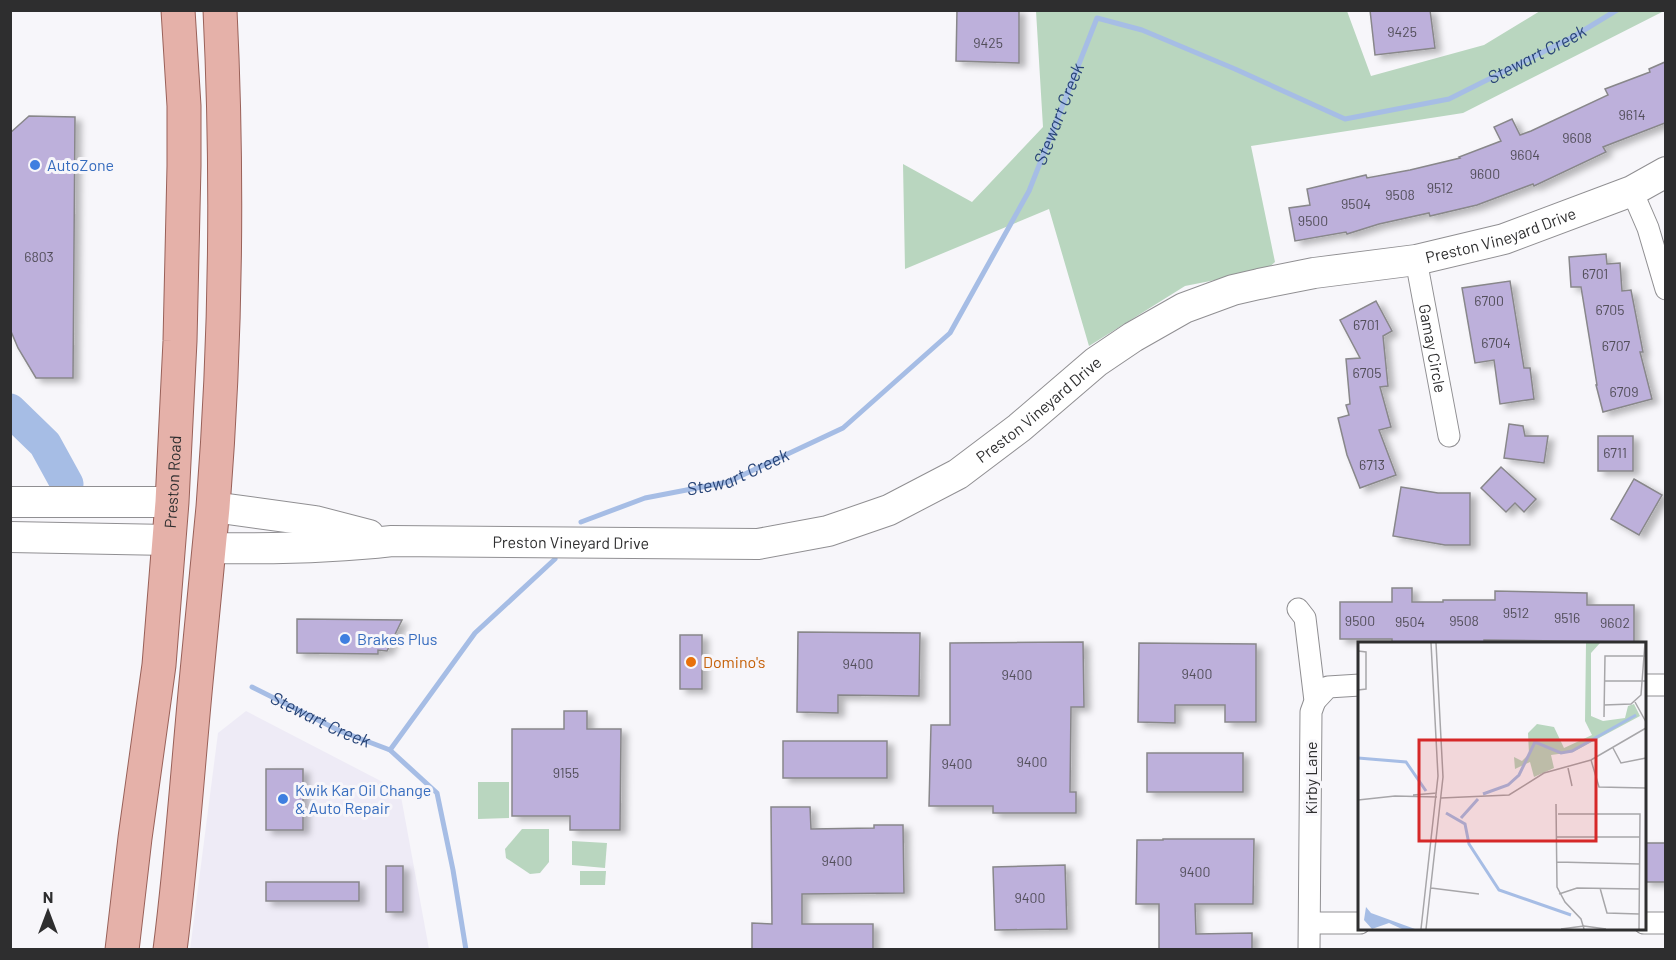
<svg xmlns="http://www.w3.org/2000/svg" width="1676" height="960" viewBox="0 0 1676 960" font-family="Barlow,sans-serif">
	<style>
		.built { fill: #eeebf6 }
		.green { fill: #b9d6bf }
		.lines { fill: none; stroke-linecap: round; stroke-linejoin: round }
		.stream { stroke: #a6bde5; stroke-width: 5 }
		.river { stroke: #a6bde5; stroke-width: 33 }
		.building { fill: #bdb0db; stroke: #88878a; stroke-width: 1.5; filter: url(#shadow) }
		.street-casing { stroke: #908f92; stroke-width: 23 }
		.secondary-casing { stroke: #908f92; stroke-width: 32 }
		.primary-casing { stroke: #996159; stroke-width: 35 }
		.street { stroke: #fff; stroke-width: 21 }
		.secondary { stroke: #fff; stroke-width: 30 }
		.primary { stroke: #e5b1a9; stroke-width: 33 }
		.shop-dot { fill: #3f7fe0; stroke: #f7f6fa; stroke-width: 2 }
		.food-dot { fill: #e8710a; stroke: #f7f6fa; stroke-width: 2 }
		.labels { text-anchor: middle; stroke-width: 6; stroke-linejoin: round; paint-order: stroke }
		.number-label { font-size: 14px; fill: #524e5a }
		.shop-label { font-size: 16px; fill: #366cbe; stroke: #f7f6fa; text-anchor: start }
		.street-label { font-size: 16px; fill: #2e2e2f; stroke: #f7f6fa }
		.food-label { font-size: 16px; fill: #c56008; stroke: #f7f6fa; text-anchor: start }
		.water-label { font-size: 18px; font-style: italic; fill: #294577; stroke: #f7f6fa }
		.inset-river { fill: none; stroke: #a6bde5; stroke-width: 3 }
		.inset-road { fill: none; stroke: #a7a6a9; stroke-width: 1.5 }
		.view { fill: #d62828; fill-opacity: 0.15; stroke: #d62828; stroke-width: 3 }
		.inset-edge { fill: none; stroke: #2e2e2f; stroke-width: 3 }
	</style>
	<defs>
		<filter id="shadow"><feDropShadow dx="6" dy="4" stdDeviation="3" flood-color="#0004"/></filter>
	</defs>
	<rect width="100%" height="100%" fill="#f7f6fa"/>
	<!-- built -->
	<path class="built" d="M246,711L400,791L429,949L190,950L218,733Z"/>
	<!-- green -->
	<g class="green">
		<path d="M1036,11H1347L1371,76L1484,45L1540,11H1664L1463,113L1251,146L1275,262L1266,270L1185,286L1089,346L1049,209L905,269L903,164L972,202L1043,127Z"/>
		<path d="M478,782H509V818L478,819Z"/>
		<path d="M522,829H549V862L540,873L530,874L506,858L505,849Z"/>
		<path d="M572,841L607,843L605,868L572,865Z"/>
		<path d="M580,871H606L605,885H580Z"/>
	</g>
	<g class="lines">
		<!-- stream -->
		<g class="stream">
			<path id="s1" d="M581,522L645,498L728,482L843,428L950,333L1029,191L1097,18L1142,30L1235,69L1345,119L1449,99L1571,38L1617,10"/>
			<path id="s2" d="M252,687L340,731L390,750L437,793L453,870L466,950"/>
			<path d="M390,750L475,633L555,559"/>
		</g>
		<!-- river -->
		<path class="river" d="M10,410L45,444L67,484"/>
	</g>
	<!-- building -->
	<g class="building">
		<path d="M957,10H1019V63L956,61Z"/>
		<path d="M1370,10H1430L1435,48L1375,55Z"/>
		<path d="M1665,62V123L1603,147L1606,152L1534,186L1533,184L1477,205L1430,216L1429,213L1379,224L1347,234L1346,232L1295,241L1289,208L1310,205L1307,189L1366,175L1367,178L1410,170L1460,158L1459,157L1501,141L1494,127L1512,119L1520,135L1531,131L1608,95L1605,89L1650,72L1649,69Z"/>
		<path d="M29,116L75,117L73,378H36L18,348L10,329V133Z"/>
		<path d="M1606,254L1607,264L1620,263L1622,291L1631,290L1643,352H1640L1652,399L1603,412L1596,385H1597L1581,287H1571L1569,257Z"/>
		<path d="M1510,281L1524,368H1530L1534,399L1500,404L1494,360L1475,363L1462,288Z"/>
		<path d="M1376,301L1392,331L1383,336L1388,386L1380,387L1391,427L1379,430L1396,475L1360,488L1347,455L1338,418L1349,415L1346,405L1350,404L1346,359L1360,358L1340,320Z"/>
		<path d="M1509,424L1523,426L1525,436H1548L1544,463L1504,458Z"/>
		<rect x="1598" y="436" width="35" height="35"/>
		<path d="M1501,467L1536,499L1524,512L1515,503L1506,512L1481,488Z"/>
		<path d="M1634,479L1662,495L1639,535L1611,519Z"/>
		<path d="M1401,487L1438,493H1470V545H1445L1393,536Z"/>
		<path d="M1392,588H1412V602H1443V600H1495V591L1587,593V605H1634V642L1484,640V642H1392V639H1340V602H1392Z"/>
		<path d="M297,619L402,620L387,651L378,650V654L297,653Z"/>
		<path d="M798,632L920,633L919,696L838,695V713L797,712Z"/>
		<rect x="680" y="635" width="22" height="54"/>
		<path d="M1083,642L1084,707H1071L1070,792H1076V813H993V806H929L931,725H950V643Z"/>
		<path d="M1139,643L1256,644V722H1225V705H1175V723L1138,722Z"/>
		<path d="M564,711H587V729H621L620,830H570V816H512V729H564Z"/>
		<rect x="783" y="741" width="104" height="37"/>
		<rect x="1147" y="753" width="96" height="39"/>
		<rect x="266" y="769" width="37" height="61"/>
		<path d="M771,807H810L811,829L874,828V825H903L904,893L802,894V924H873V950H752V923L772,924Z"/>
		<path d="M1163,839H1254L1253,904H1195L1196,934L1252,933V950H1159V904H1136L1137,840H1163Z"/>
		<rect x="1644" y="843" width="21" height="39"/>
		<path d="M1065,865L1067,929L995,930L993,867Z"/>
		<rect x="386" y="866" width="17" height="46"/>
		<rect x="266" y="882" width="93" height="19"/>
	</g>
	<g class="lines">
		<defs>
			<g id="street">
				<path d="M1632,191L1648,228L1666,289"/>
				<path id="s3" d="M1416,260L1449,436"/>
				<path d="M1298,609L1305,618L1315,701L1311,712L1309,950"/>
				<path d="M1644,685H1666"/>
				<path d="M1315,701L1328,687L1360,685"/>
				<path d="M1310,923H1360"/>
				<path d="M1644,923H1666"/>
			</g>
			<g id="secondary">
				<path d="M10,502H172"/>
				<path d="M213,507L315,521L369,535"/>
				<path d="M10,537L169,540"/>
				<path id="s4" d="M209,548C270,549 331,548 392,541L758,544L828,531L889,510L958,474L1019,428L1096,362L1133,337L1184,308L1233,290L1259,284L1314,273L1416,260L1504,239L1632,191L1666,172"/>
			</g>
			<g id="primary">
				<path id="s5" d="M122,950L135,838L159,665L172,502L180,341L184,166V106L178,10"/>
				<path d="M170,950C182,857 188,764 197,672C202,617 208,562 213,507C226,342 228,176 220,10"/>
			</g>
		</defs>
		<!-- street casing -->
		<use href="#street" class="street-casing"/>
		<!-- secondary casing -->
		<use href="#secondary" class="secondary-casing"/>
		<!-- primary casing -->
		<use href="#primary" class="primary-casing"/>
		<!-- street -->
		<use href="#street" class="street"/>
		<!-- secondary -->
		<use href="#secondary" class="secondary"/>
		<!-- primary -->
		<use href="#primary" class="primary"/>
	</g>
	<!-- markers -->
	<g class="shop-dot">
		<circle cx="35" cy="165" r="6"/>
		<circle cx="345" cy="639" r="6"/>
		<circle cx="283" cy="799" r="6"/>
	</g>
	<circle class="food-dot" cx="691" cy="662" r="6"/>
	<g class="labels">
		<!-- number labels -->
		<g class="number-label">
			<text x="1402" y="37">9425</text>
			<text x="988" y="48">9425</text>
			<text x="1632" y="120">9614</text>
			<text x="1577" y="143">9608</text>
			<text x="1525" y="160">9604</text>
			<text x="1485" y="179">9600</text>
			<text x="1440" y="193">9512</text>
			<text x="1400" y="200">9508</text>
			<text x="1356" y="209">9504</text>
			<text x="1313" y="226">9500</text>
			<text x="39" y="262">6803</text>
			<text x="1595" y="279">6701</text>
			<text x="1489" y="306">6700</text>
			<text x="1610" y="315">6705</text>
			<text x="1366" y="330">6701</text>
			<text x="1496" y="348">6704</text>
			<text x="1616" y="351">6707</text>
			<text x="1367" y="378">6705</text>
			<text x="1624" y="397">6709</text>
			<text x="1615" y="458">6711</text>
			<text x="1372" y="470">6713</text>
			<text x="1516" y="618">9512</text>
			<text x="1567" y="623">9516</text>
			<text x="1360" y="626">9500</text>
			<text x="1464" y="626">9508</text>
			<text x="1410" y="627">9504</text>
			<text x="1615" y="628">9602</text>
			<text x="858" y="669">9400</text>
			<text x="1197" y="679">9400</text>
			<text x="1017" y="680">9400</text>
			<text x="1032" y="767">9400</text>
			<text x="957" y="769">9400</text>
			<text x="566" y="778">9155</text>
			<text x="837" y="866">9400</text>
			<text x="1195" y="877">9400</text>
			<text x="1030" y="903">9400</text>
		</g>
		<!-- shop labels -->
		<g class="shop-label">
			<text x="47" y="171">AutoZone</text>
			<text x="357" y="645">Brakes Plus</text>
			<text x="295" y="796">Kwik Kar Oil Change<tspan x="295" dy="18">&amp; Auto Repair</tspan></text>
		</g>
		<!-- street labels -->
		<g class="street-label">
			<text dy="6" stroke="none"><textPath href="#s4" startOffset="1370">Preston Vineyard Drive</textPath></text>
			<text dy="6" stroke="none"><textPath href="#s3" startOffset="90">Gamay Circle</textPath></text>
			<text dy="6" stroke="none"><textPath href="#s4" startOffset="866">Preston Vineyard Drive</textPath></text>
			<text dy="6" stroke="none"><textPath href="#s5" startOffset="471">Preston Road</textPath></text>
			<text dy="6" stroke="none"><textPath href="#s4" startOffset="362">Preston Vineyard Drive</textPath></text>
			<text transform="translate(1311 778) rotate(-90)" y="6">Kirby Lane</text>
		</g>
		<!-- food labels -->
		<g class="food-label">
			<text x="703" y="668">Domino's</text>
		</g>
		<!-- water labels -->
		<g class="water-label">
			<text dy="6" stroke="none"><textPath href="#s1" startOffset="1244">Stewart Creek</textPath></text>
			<text dy="6" stroke="none"><textPath href="#s1" startOffset="668">Stewart Creek</textPath></text>
			<text dy="6" stroke="none"><textPath href="#s1" startOffset="165">Stewart Creek</textPath></text>
			<text dy="6" stroke="none"><textPath href="#s2" startOffset="76">Stewart Creek</textPath></text>
		</g>
	</g>
	<!-- overview -->
	<g transform="translate(1358 642)">
		<rect width="288" height="288" fill="#f7f6fa"/>
		<path d="M228,1H242L233,11V74L245,79L267,76L270,64L276,62L282,74L215,110L193,113L196,126L176,135L172,120L157,127L156,115L164,119L171,112L170,91L179,82L196,85L206,106L234,93L227,79Z" fill="#b9d6bf"/>
		<path d="M8,265L13,271L57,287H44L31,281L14,287L6,278Z" fill="#a6bde5"/>
		<path class="inset-river" d="M0,116L48,120L68,149M125,152L150,143L161,133L177,100L203,111L214,109L278,73M88,171L107,182L111,202L141,248L213,273M103,176L120,157"/>
		<path class="inset-road" d="M0,9L8,10V47L0,48M246,39H288M277,60L288,80M246,63L273,62L283,53L287,1M246,75L247,14H288M255,106L263,121L288,116M233,118L241,145L288,146M210,126L214,144M55,153L79,151M83,156L151,153L186,131L233,118L288,86M0,158L37,154L79,155M198,162L199,245L207,260L223,277L226,287M200,172H282L281,287M199,195H282M199,220L282,222M73,246L121,252M242,246L249,271L281,272M201,252L219,246L282,247M63,287L80,134L73,1M68,287L85,135L78,1M203,287L226,284L248,287"/>
		<path class="view" d="M61,98H238V199H61Z"/>
		<rect width="288" height="288" class="inset-edge"/>
	</g>
	<!-- border -->
	<rect width="1676" height="960" fill="none" stroke="#2e2e2f" stroke-width="24"/>
	<!-- north arrow -->
	<g transform="translate(48 912)" stroke="#f7f6fa" stroke-width="4.5" paint-order="stroke">
	<path d="M0-4.5L10 22L0 15L-10 22Z" fill="#2e2e2f"/>
	<text y="-9" font-size="16" font-weight="bold" text-anchor="middle" fill="#2e2e2f">N</text>
	</g>
</svg>
